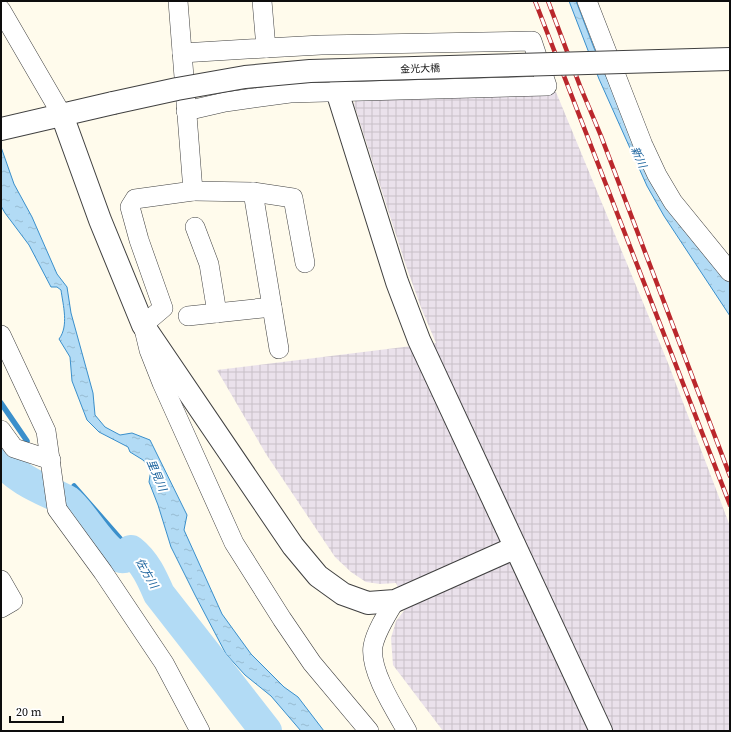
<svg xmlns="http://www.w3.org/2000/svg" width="731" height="732" viewBox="0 0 731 732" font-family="'Source Serif 4','Noto Sans JP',serif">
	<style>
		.industrial { fill: url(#industrial-grid) }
		.water { fill: url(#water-ripples); stroke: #3a8fcb }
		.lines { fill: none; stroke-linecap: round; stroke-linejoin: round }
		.stream { stroke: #3a8fcb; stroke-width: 5.5 }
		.river { stroke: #b2dbf5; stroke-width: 32 }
		.minor-casing { stroke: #404040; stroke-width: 20 }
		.tertiary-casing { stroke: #404040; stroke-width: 24 }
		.minor { stroke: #fff; stroke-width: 19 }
		.tertiary { stroke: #fff; stroke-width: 22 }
		.rail-casing { stroke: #ba272c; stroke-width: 4.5 }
		.rail { stroke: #fff; stroke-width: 3; stroke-dasharray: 9; stroke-linecap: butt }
		.tertiary-bridge-casing { stroke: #404040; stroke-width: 24; stroke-linecap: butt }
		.tertiary-bridge { stroke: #fff; stroke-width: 22 }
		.labels { text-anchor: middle; stroke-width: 4; stroke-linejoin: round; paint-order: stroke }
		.street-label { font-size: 10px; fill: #0d0d0d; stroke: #fff }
		.water-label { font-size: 11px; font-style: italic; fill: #18619c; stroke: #fff }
	</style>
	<defs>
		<pattern id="industrial-grid" width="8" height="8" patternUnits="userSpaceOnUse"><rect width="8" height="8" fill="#eae1eb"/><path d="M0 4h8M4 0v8" fill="none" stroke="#c8c0c8"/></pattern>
		<pattern id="water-ripples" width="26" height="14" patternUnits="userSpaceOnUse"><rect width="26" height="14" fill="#b2dbf5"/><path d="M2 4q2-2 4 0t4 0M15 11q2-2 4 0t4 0" fill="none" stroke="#98bbd1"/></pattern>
	</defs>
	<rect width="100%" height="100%" fill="#fffbec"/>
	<!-- industrial -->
	<path class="industrial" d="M556,92L668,363L730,526V731H443L393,665L391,638L396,621L407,607L396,583L380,584L366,582L351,572L335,557L266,454L217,370L436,343L422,310L406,266L354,104L357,97Z"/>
	<!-- water -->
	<g class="water">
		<path d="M569,1H576L594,48L641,157L730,279V316L664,216L647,186L599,79Z"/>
		<path d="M1,147L14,184L32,217L57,274L67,287L71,313L93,393L95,415L105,427L120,435L132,433L150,440L187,515L184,530L222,614L251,654L284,687L298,697L324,731H301L271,696L245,675L226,654L195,595L171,547L158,505L149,482L151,469L143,460L130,452L128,447L99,432L87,420L72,381L70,357L59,339C69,326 63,305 61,290L57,287H51L29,245L5,213L1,206Z"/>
	</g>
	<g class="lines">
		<!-- stream -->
		<g class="stream">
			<path d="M1,403L27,441"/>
			<path d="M74,486L131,551"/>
		</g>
		<!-- river -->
		<path class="river" d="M1,459C17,480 43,489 67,501C82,512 103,554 121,557C126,558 128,554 131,551C145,562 152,578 159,594L266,731"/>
		<defs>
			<g id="minor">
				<path d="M178,1L193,191L135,199L130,207L139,240L163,308L143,325L149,350L162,383L234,543L282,619L312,663L369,731"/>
				<path d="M587,1L643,145L657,175L673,202L730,272"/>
				<path d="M1,10L62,115"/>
				<path d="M182,53L266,48L262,1"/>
				<path d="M186,111L225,102L290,93L547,86L532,41L321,45L266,48"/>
				<path d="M193,191L253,192L293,198L305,263"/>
				<path d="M253,192L279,349"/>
				<path d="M195,227L209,264L217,313"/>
				<path d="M188,316L272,307"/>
				<path d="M1,335L46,431L57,509L103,572L164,663L200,731"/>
				<path d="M1,430L14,448L51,460"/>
				<path d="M1,580L13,601L1,608"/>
				<path d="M395,601C387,614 376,631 373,646C369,670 395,710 407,731"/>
			</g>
			<g id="tertiary">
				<path d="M337,91L397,282L419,340L601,731"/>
				<path d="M62,115L100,220L143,325L293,546L318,576L343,594L368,603L395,601L514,548"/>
				<path d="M1,129L113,103"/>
			</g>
		</defs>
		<!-- minor casing -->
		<use href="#minor" class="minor-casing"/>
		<!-- tertiary casing -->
		<use href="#tertiary" class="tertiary-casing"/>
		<!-- minor -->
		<use href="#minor" class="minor"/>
		<!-- tertiary -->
		<use href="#tertiary" class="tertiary"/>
		<defs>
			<g id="rail">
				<path d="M535,1L730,505"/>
				<path d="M548,1L580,86L601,136L730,476"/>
			</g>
		</defs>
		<!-- rail casing -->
		<use href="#rail" class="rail-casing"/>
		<!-- rail -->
		<use href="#rail" class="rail"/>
		<defs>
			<path id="tertiary-bridge" d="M113,103L177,89L245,77L310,71L730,59"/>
		</defs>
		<!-- tertiary-bridge casing -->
		<use href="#tertiary-bridge" class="tertiary-bridge-casing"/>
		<!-- tertiary-bridge -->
		<use href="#tertiary-bridge" class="tertiary-bridge"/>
	</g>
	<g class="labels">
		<!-- street labels -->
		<g class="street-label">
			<text transform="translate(420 68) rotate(-2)" y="4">金光大橋</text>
		</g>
		<!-- water labels -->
		<g class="water-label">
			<text transform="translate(639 157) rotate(65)" y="4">新川</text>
			<text transform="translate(157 475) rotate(67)" y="4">里見川</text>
			<text transform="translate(147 573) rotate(60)" y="4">佐方川</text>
		</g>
	</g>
	<!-- border -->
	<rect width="731" height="732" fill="none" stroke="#0d0d0d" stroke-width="4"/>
	<!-- scale -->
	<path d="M10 716v6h53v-6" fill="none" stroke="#0d0d0d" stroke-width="2"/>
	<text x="16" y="716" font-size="12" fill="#0d0d0d" stroke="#ffffff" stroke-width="3" paint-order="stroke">20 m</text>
</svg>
